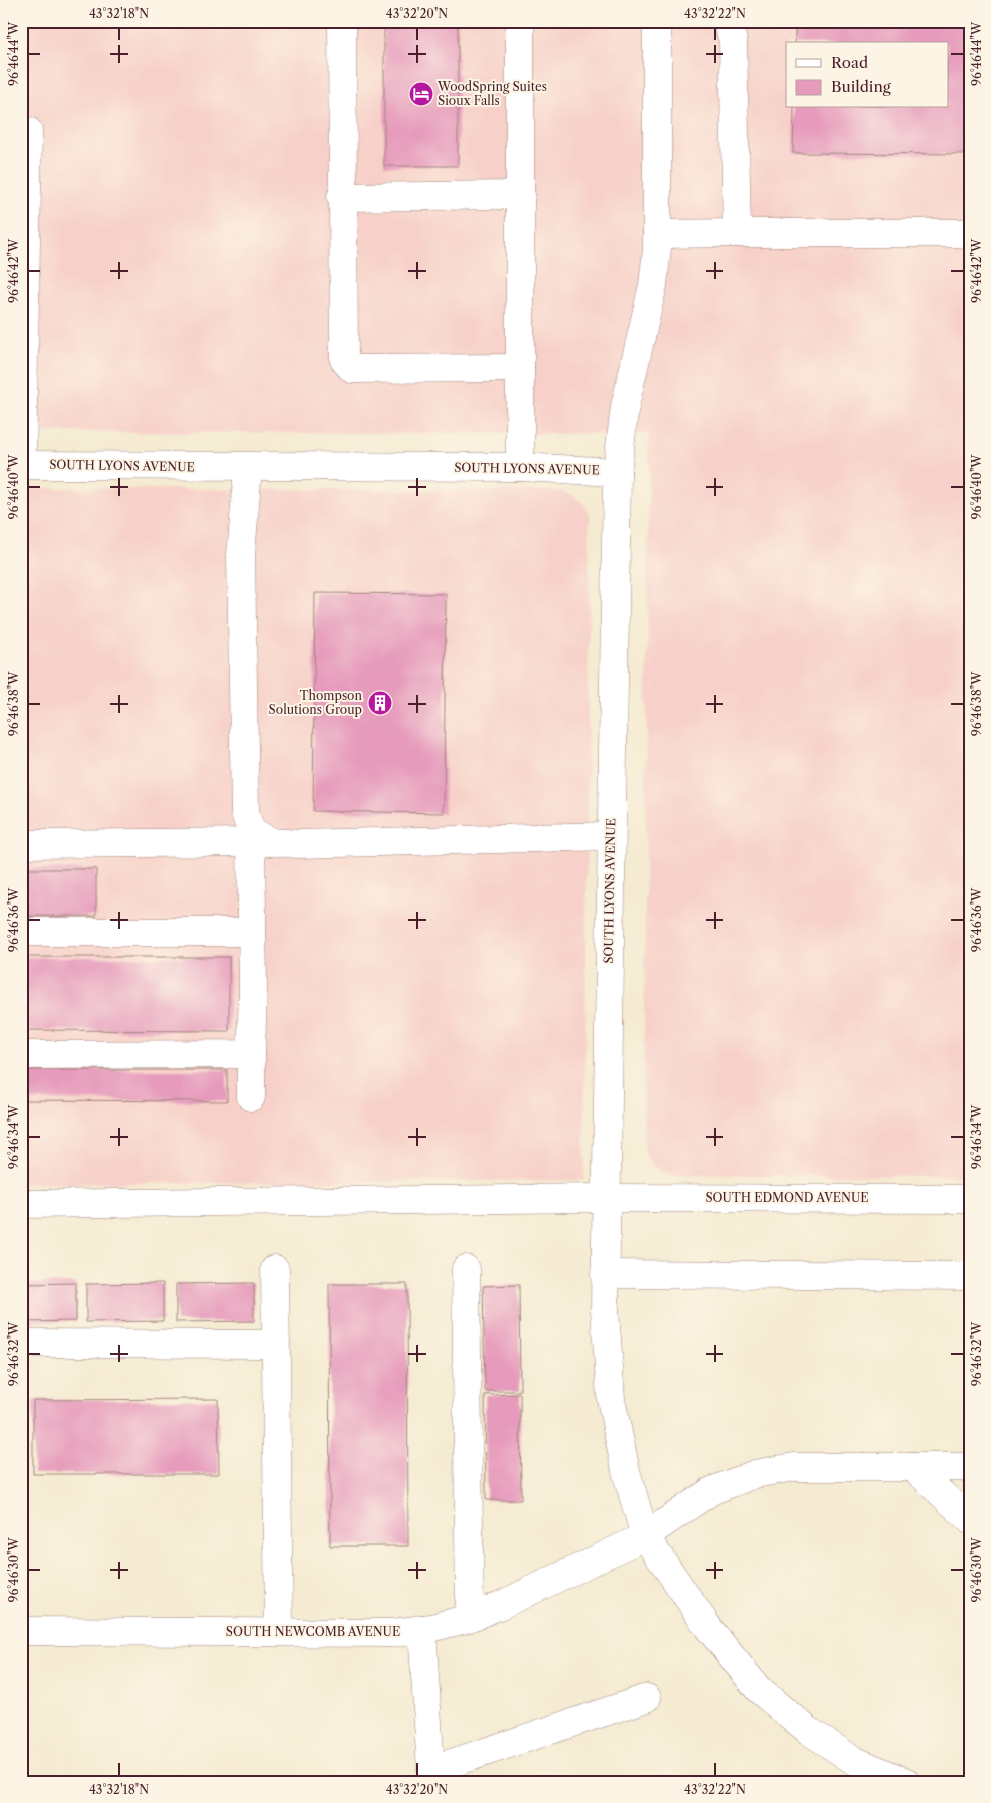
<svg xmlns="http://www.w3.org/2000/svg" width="991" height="1803" viewBox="0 0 991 1803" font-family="'Libre Caslon Text',serif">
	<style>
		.built { fill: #f7d1c9; fill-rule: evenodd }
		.building { fill: #e69bbc }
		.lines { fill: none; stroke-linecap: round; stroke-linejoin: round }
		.minor-casing { stroke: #a0857e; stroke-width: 29 }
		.minor { stroke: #fff; stroke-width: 28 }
		.ticks { fill: none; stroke: #4a1f2b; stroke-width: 2 }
		.labels { text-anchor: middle; stroke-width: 4; stroke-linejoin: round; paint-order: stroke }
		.poi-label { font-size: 12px; fill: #4a1f2b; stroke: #fcf5e5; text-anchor: start }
		.street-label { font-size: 12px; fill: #4a1f2b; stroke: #fcf5e5 }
		.neatline { fill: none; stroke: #4a1f2b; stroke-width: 2 }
		.ticks-label { font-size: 12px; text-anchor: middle; fill: #4a1f2b }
	</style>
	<rect width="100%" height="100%" fill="#fcf5e5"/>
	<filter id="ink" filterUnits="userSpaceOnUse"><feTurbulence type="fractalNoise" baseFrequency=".02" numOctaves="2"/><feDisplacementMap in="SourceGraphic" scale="10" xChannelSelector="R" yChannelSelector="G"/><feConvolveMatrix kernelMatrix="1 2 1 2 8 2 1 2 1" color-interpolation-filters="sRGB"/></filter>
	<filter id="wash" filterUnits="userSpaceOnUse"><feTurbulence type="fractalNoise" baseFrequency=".0096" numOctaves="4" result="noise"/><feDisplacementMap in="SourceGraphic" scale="20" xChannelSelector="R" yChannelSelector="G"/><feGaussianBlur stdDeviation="1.12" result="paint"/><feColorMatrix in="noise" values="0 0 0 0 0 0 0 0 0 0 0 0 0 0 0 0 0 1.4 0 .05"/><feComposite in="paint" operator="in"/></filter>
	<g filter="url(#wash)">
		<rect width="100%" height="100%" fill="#f5ebd2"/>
		<!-- built -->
		<g class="built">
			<path d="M21,21H970V1176L672,1175L660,1171L652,1164L645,1153L643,1136L649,434L21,432ZM787,44H947V106H787Z"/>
			<path d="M21,488L562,491L572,495L583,503L590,514L584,1180L21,1184Z"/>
		</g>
		<g id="blocks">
			<!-- building -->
			<g class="building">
				<rect x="384" y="21" width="74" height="145"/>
				<path d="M795,21H970V154L793,153L794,106H947V44H795Z"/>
				<path d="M315,593L446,594L444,813L313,811Z"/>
				<rect x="21" y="869" width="75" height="47"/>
				<path d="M21,957H229V1031L21,1030Z"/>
				<path d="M21,1070H227V1101L21,1100Z"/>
				<path d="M76,1283V1321L21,1322V1284Z"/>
				<path d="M163,1283V1321L86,1322V1284Z"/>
				<path d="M254,1283V1321L176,1322V1284Z"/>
				<path d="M329,1284H407L408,1546H330Z"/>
				<path d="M519,1285L520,1391H485L483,1286Z"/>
				<path d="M520,1394L521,1500H486L485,1395Z"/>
				<path d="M218,1399L219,1474H33V1400Z"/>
			</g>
		</g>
	</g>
	<g filter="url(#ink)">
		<use href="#blocks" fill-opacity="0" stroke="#a0857e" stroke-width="1"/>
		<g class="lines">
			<defs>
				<g id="minor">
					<path d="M342,21L344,360L352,369L520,368"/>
					<path d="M341,197L521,195"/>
					<path d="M737,233H970"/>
					<path d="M657,234L737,233L733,41L727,21"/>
					<path d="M21,465L520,467L617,472L605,1310L611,1399L626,1471L645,1536L707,1626L759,1690L809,1731L853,1760L906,1782"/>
					<path d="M22,465L28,131"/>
					<path d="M520,467V21"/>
					<path d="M248,468L241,555L245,813L251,831L272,842L298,844L611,836"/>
					<path d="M617,472L625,406L653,285L657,249V21"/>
					<path d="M21,844L268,842"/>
					<path d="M21,932H252"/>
					<path d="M21,1055L251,1054L253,989L251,842"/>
					<path d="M251,1097V1054"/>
					<path d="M21,1204L605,1198L970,1199"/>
					<path d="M275,1269L279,1632"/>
					<path d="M466,1269L470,1617"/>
					<path d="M605,1274L970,1276"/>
					<path d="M21,1343L276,1344"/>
					<path d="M913,1467L970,1520"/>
					<path d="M422,1629L431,1770L647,1698"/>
					<path d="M21,1631L393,1633L431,1628L466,1619L501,1605L645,1536L711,1491L755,1474L794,1467H970"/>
				</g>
			</defs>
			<!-- minor casing -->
			<use href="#minor" class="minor-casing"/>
			<!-- minor -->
			<use href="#minor" class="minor"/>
		</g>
	</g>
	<!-- ticks -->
	<path class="ticks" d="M119,28V40M417,28V40M715,28V40M119,45V63M417,45V63M715,45V63M28,54H40M110,54H128M408,54H426M706,54H723M951,54H964M119,262V279M417,262V279M715,262V279M28,271H40M110,271H128M408,271H426M706,271H723M951,271H964M119,478V496M417,478V496M715,478V496M28,487H40M110,487H128M408,487H426M706,487H723M951,487H964M119,695V713M417,695V713M715,695V713M28,704H40M110,704H128M408,704H426M706,704H723M951,704H964M119,912V929M417,912V929M715,912V929M28,920H40M110,920H128M408,920H426M706,920H723M951,920H964M119,1128V1146M417,1128V1146M715,1128V1146M28,1137H40M110,1137H128M408,1137H426M706,1137H723M951,1137H964M119,1345V1362M417,1345V1362M715,1345V1362M28,1354H40M110,1354H128M408,1354H426M706,1354H723M951,1354H964M119,1562V1579M417,1562V1579M715,1562V1579M28,1570H40M110,1570H128M408,1570H426M706,1570H723M951,1570H964M119,1763V1776M417,1763V1776M715,1763V1776"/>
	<!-- icons -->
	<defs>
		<symbol id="hotel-disc" viewBox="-11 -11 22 22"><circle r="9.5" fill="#b5179e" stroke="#fcf5e5"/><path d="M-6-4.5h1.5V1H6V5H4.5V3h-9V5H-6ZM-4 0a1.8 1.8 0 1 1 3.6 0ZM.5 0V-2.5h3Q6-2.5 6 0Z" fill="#fff"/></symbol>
		<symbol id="building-disc" viewBox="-11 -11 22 22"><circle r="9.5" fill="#b5179e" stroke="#fcf5e5"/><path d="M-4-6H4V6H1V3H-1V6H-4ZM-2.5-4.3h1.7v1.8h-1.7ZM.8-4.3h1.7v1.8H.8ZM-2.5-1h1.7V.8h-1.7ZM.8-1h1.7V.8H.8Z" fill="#fff"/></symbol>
	</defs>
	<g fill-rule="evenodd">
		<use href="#hotel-disc" x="407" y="80" width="28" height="28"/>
		<use href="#building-disc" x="366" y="689" width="28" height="28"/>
	</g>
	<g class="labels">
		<!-- poi labels -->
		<g class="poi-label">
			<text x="438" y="91">WoodSpring Suites<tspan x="438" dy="14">Sioux Falls</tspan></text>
			<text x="362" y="700" text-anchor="end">Thompson<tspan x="362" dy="14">Solutions Group</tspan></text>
		</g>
		<!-- street labels -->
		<g class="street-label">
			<text transform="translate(122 466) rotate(1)" y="4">SOUTH LYONS AVENUE</text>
			<text transform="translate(527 469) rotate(1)" y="4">SOUTH LYONS AVENUE</text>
			<text transform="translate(610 891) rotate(-89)" y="4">SOUTH LYONS AVENUE</text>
			<text x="787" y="1202">SOUTH EDMOND AVENUE</text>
			<text x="313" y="1636">SOUTH NEWCOMB AVENUE</text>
		</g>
	</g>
	<!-- margin -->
	<rect width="991" height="1803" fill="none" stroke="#fcf5e5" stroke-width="55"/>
	<!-- legend -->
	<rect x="786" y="42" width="162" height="65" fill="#fcf5e5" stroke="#b59f9b"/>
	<rect x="796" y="59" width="25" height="8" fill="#ffffff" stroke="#b59f9b"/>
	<text x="831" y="68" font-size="15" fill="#4a1f2b">Road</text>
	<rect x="796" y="80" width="25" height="15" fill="#e69bbc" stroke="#b59f9b"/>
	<text x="831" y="92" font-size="15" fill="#4a1f2b">Building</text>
	<rect x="28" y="28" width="936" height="1748" class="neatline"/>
	<g class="ticks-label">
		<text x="119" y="18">43°32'18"N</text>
		<text x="417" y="18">43°32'20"N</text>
		<text x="715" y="18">43°32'22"N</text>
		<text transform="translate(977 54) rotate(-90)" y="4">96°46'44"W</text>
		<text transform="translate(14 54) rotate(-90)" y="4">96°46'44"W</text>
		<text transform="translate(977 271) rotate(-90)" y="4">96°46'42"W</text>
		<text transform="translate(14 271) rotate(-90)" y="4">96°46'42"W</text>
		<text transform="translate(14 487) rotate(-90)" y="4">96°46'40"W</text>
		<text transform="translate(977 487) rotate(-90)" y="4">96°46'40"W</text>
		<text transform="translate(977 704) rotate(-90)" y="4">96°46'38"W</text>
		<text transform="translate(14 704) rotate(-90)" y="4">96°46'38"W</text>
		<text transform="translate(977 920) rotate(-90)" y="4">96°46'36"W</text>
		<text transform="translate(14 920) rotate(-90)" y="4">96°46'36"W</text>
		<text transform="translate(977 1137) rotate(-90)" y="4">96°46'34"W</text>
		<text transform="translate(14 1137) rotate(-90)" y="4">96°46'34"W</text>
		<text transform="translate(977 1354) rotate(-90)" y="4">96°46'32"W</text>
		<text transform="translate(14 1354) rotate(-90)" y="4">96°46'32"W</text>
		<text transform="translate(14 1570) rotate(-90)" y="4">96°46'30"W</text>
		<text transform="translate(977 1570) rotate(-90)" y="4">96°46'30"W</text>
		<text x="119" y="1794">43°32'18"N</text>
		<text x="417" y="1794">43°32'20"N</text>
		<text x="715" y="1794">43°32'22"N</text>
	</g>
</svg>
